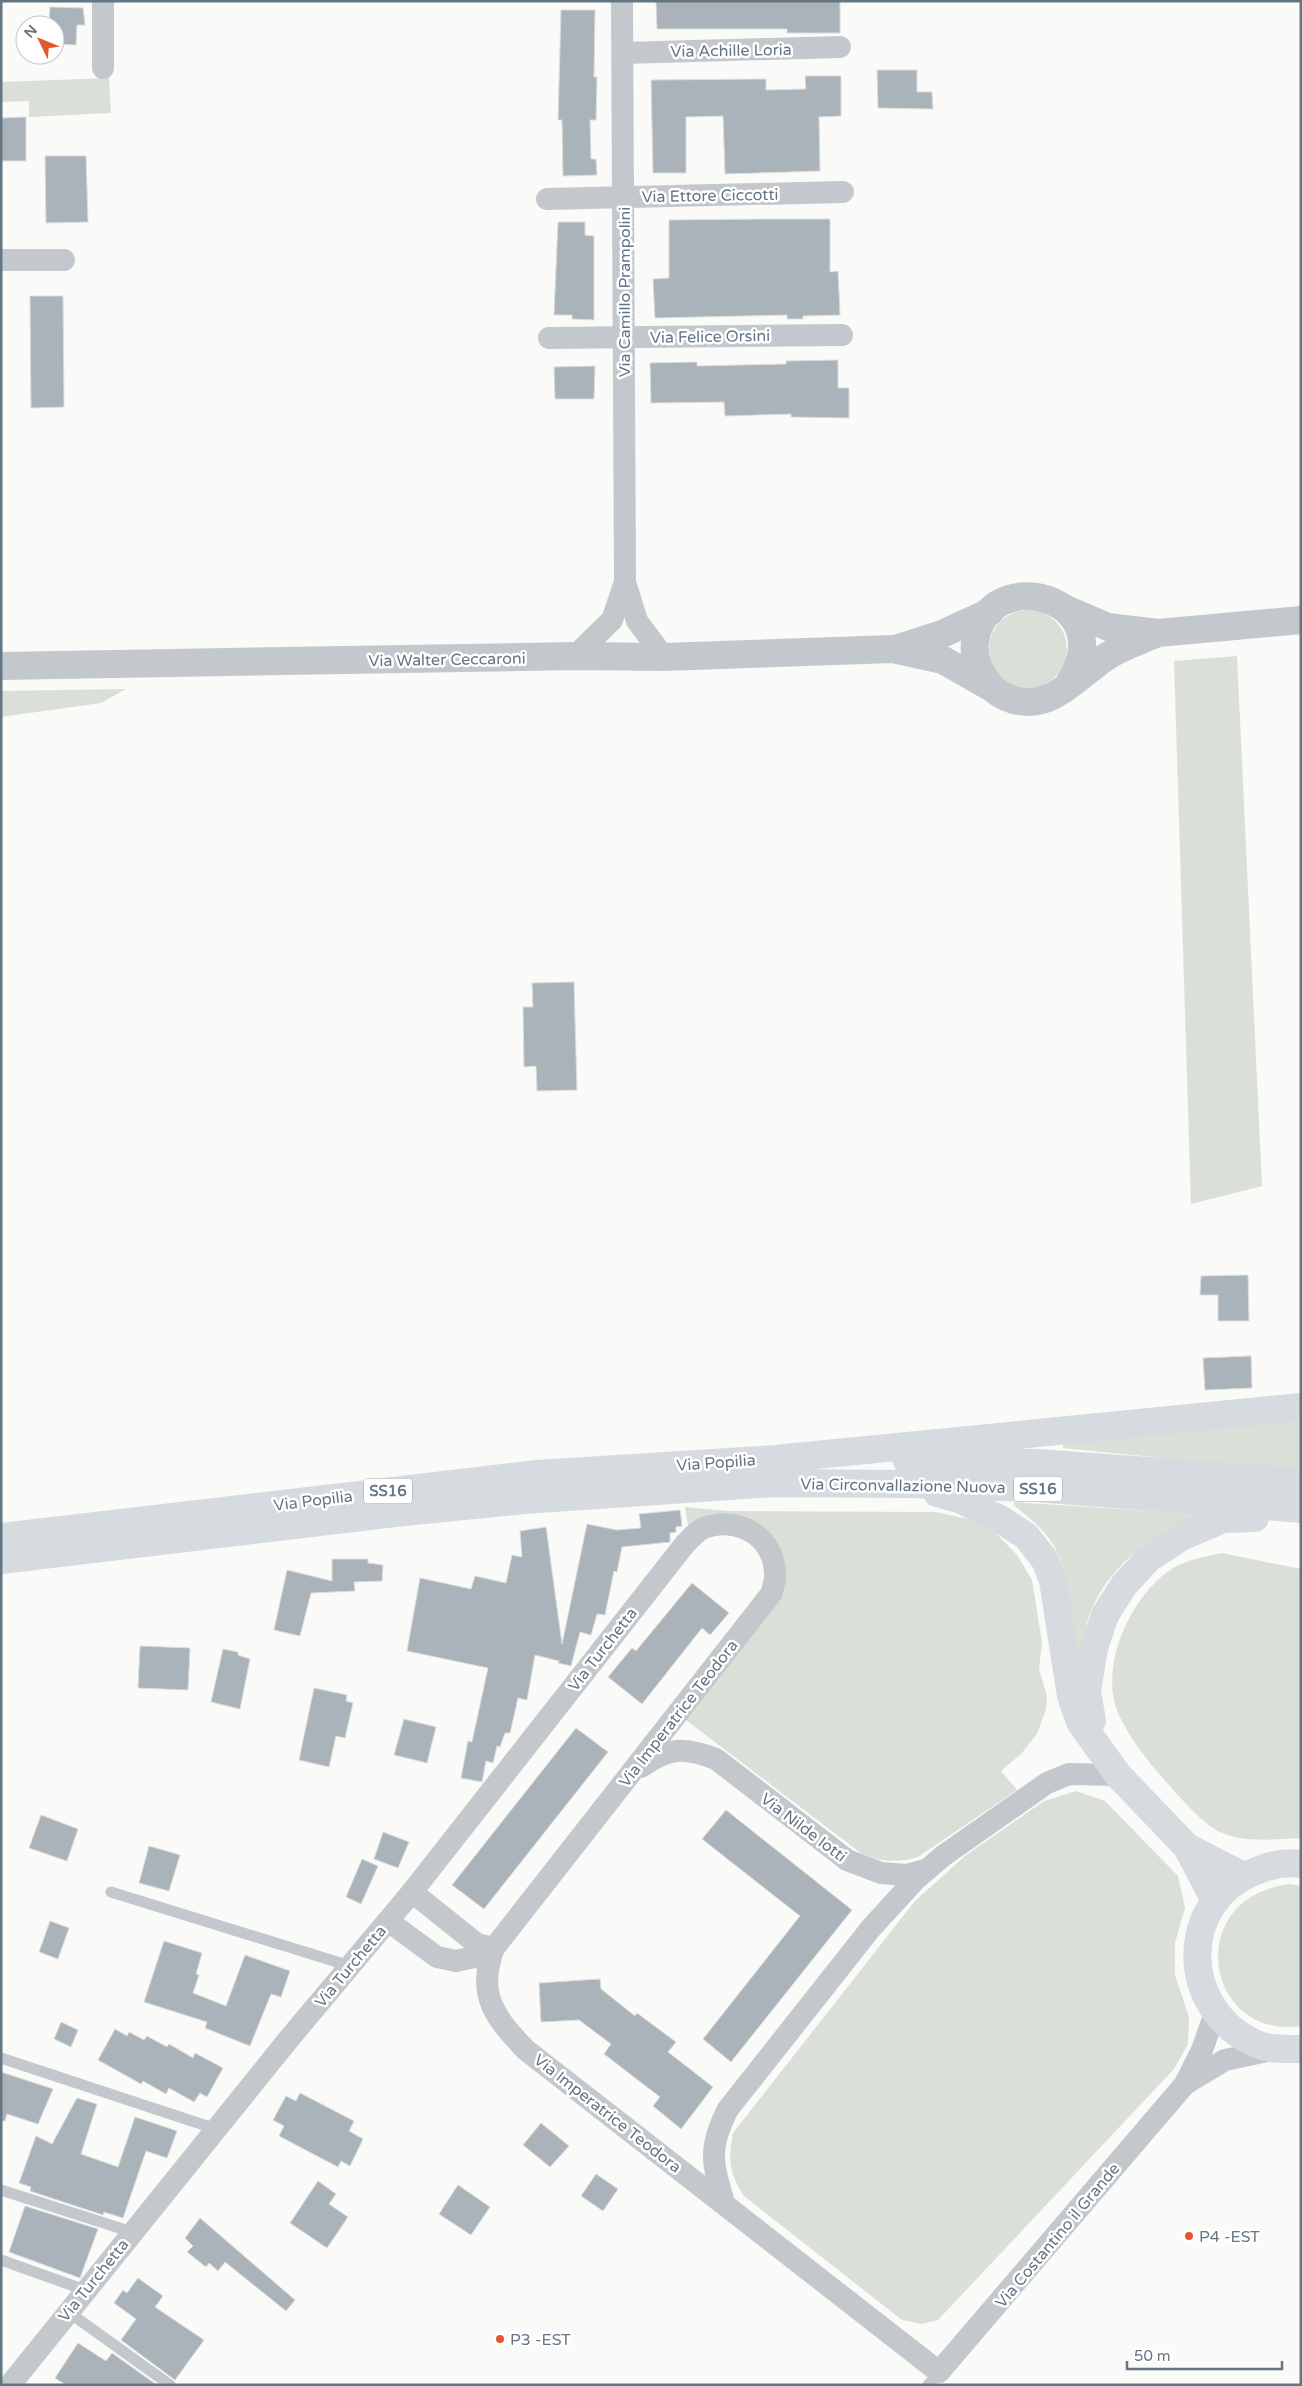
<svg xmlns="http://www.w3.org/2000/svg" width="1302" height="2386" viewBox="0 0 1302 2386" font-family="'Varela Round',sans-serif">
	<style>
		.green { fill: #dadfd7 }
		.building { fill: #aab3b9; stroke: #dcdcda }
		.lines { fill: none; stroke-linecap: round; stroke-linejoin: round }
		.service { stroke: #c3c8cc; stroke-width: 11 }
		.minor { stroke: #c3c8cc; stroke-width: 22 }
		.tertiary { stroke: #c3c8cc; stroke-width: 28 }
		.secondary { stroke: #d6dbdf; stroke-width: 28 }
		.primary { stroke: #d6dbdf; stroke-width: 28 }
		.poi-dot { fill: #e4572e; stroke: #fff; stroke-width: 2 }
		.labels { text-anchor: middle; stroke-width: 5; stroke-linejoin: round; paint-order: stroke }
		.shield { fill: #fff; stroke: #939fa8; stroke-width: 1 }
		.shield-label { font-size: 15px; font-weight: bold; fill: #657683 }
		.street-label { font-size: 16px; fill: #657683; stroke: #fff }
		.poi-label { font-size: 16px; fill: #657683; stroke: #fff; text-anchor: start }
	</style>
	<rect width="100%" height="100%" fill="#fafaf8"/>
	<!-- green -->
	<g class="green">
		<path d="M109,78L111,113L29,117V101L1,102V82Z"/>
		<circle cx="1028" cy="649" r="39"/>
		<path d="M1237,656L1262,1186L1191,1204L1174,661Z"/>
		<path d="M126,689L101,703L1,717V691Z"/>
		<path d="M1301,1418V1472L1063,1448V1442Z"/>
		<path d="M1014,1502L1195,1514V1519C1148,1535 1104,1571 1088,1619C1084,1632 1082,1645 1079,1657L1073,1658C1071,1614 1074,1562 1040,1528C1032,1520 1023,1513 1014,1505Z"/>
		<path d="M685,1507L727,1511L936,1512L968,1519L992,1529L1017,1555L1032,1580L1042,1642L1039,1669L1047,1696L1046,1709L1037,1734L1021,1754L1001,1771L1017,1790L918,1857C897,1863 882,1862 862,1854L686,1720L773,1608L769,1534L688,1526Z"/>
		<path d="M1222,1553L1301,1569V1838C1275,1839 1246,1843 1222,1833C1205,1826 1182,1800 1169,1785C1150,1764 1131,1741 1119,1715C1098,1669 1129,1601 1166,1573C1183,1560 1202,1557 1222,1553Z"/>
		<path d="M1076,1791L1105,1801L1178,1876L1185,1908L1175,1943V1975L1189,2017L1188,2044L1174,2069L938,2320L922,2324L902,2320L744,2196C729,2173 728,2160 733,2133L915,1901L965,1856L1044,1801Z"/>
		<path d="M1290,1884L1301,1886V2026C1206,2041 1180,1898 1290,1884Z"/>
	</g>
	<!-- building -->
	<g class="building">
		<path d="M656,1H840V33H787V29H657Z"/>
		<path d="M50,7L83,8L85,25H77L76,45L55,44V25H49Z"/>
		<path d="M561,10H595L594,77H597L596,120H590L591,159H596L597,175L563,176L562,120H558Z"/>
		<path d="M877,70H917V92H932L933,109L878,108Z"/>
		<path d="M805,76H841V116L819,117L820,171L725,174L723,116L686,117V173H653L651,80L766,79V90L806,89Z"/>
		<path d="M26,117V161H1V118Z"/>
		<path d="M45,156H86L88,222L46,223Z"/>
		<path d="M772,219H830V272L838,271L840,315L803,316V319H787V315L655,318L653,279L669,278V220Z"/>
		<path d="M558,222H585V235L594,236V320L572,319V315H554Z"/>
		<path d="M30,296H63L64,407L31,408Z"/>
		<path d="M838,360V388H849V418L791,417V414L725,416L724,402L651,403L650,363L697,362V366L786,364V361Z"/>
		<path d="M595,366L594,399H555L554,367Z"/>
		<path d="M574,982L577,1090L537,1091L536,1066L524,1067L523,1007H533L532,983Z"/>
		<path d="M1248,1275L1249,1321H1218V1295H1200L1201,1276Z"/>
		<path d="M1251,1356L1252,1388L1205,1390L1203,1358Z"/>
		<path d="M680,1510L682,1526L676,1527V1532L670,1533V1542L622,1547L617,1572L614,1571L605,1615L597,1614L591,1635L580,1632L571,1666L558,1663L559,1661L535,1655L527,1700L518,1698L510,1733H505L500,1747L497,1746L493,1763L486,1761L482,1782L461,1778L468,1741L472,1742L488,1668L407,1651L420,1578L471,1589L475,1576L506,1583L512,1555L522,1557L520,1531L546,1527L562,1644L587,1524L617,1530L641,1528L639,1514Z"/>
		<path d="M332,1559H368V1563L383,1565L382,1581L354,1582L355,1591L311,1593L300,1636L274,1630L287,1570L332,1581Z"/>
		<path d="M692,1583L729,1613L710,1635L702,1628L642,1704L608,1677L632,1648L636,1651Z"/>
		<path d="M140,1646L190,1648L188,1690L138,1688Z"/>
		<path d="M223,1649L238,1652V1655L250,1659L240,1709L211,1702Z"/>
		<path d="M314,1688L347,1695L346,1701L353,1703L345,1738L336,1736L329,1767L299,1760Z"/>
		<path d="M404,1719L436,1727L427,1763L394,1755Z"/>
		<path d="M576,1728L608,1752L484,1909L452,1885Z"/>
		<path d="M726,1810L852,1910L731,2062L703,2039L800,1916L702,1839Z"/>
		<path d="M41,1815L78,1829L67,1861L29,1848Z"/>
		<path d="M383,1832L409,1842L398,1868L374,1859Z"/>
		<path d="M149,1846L180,1855L169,1891L139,1883Z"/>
		<path d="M362,1859L378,1866L361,1904L346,1897Z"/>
		<path d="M50,1921L69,1928L58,1959L39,1952Z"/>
		<path d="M164,1941L202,1953L196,1974L199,1975L193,1993L226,2006L245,1955L290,1971L281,1997L271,1994L250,2046L205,2028L207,2022L144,2002Z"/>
		<path d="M600,1979L601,1989L635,2016L637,2013L676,2042L668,2052L713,2087L681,2129L653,2106L660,2097L604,2054L611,2044L579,2020L541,2022L539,1983Z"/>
		<path d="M61,2022L78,2030L71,2047L54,2039Z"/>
		<path d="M115,2029L127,2036L129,2032L144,2040L147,2036L167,2047L169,2044L193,2058L195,2053L223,2068L207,2097L200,2093L194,2102L169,2088L166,2094L143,2081L141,2084L98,2060Z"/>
		<path d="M1,2072L53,2089L38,2124L7,2114L5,2121H1Z"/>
		<path d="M300,2093L354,2121L349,2131L363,2139L350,2166L341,2161L338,2167L279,2136L284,2126L273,2120L286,2096L296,2101Z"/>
		<path d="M77,2098L97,2104L81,2154L118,2167L135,2117L177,2131L167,2158L146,2151L123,2218L104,2212L103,2215L30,2191L31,2187L19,2183L36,2136L52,2144Z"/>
		<path d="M541,2123L569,2146L550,2167L523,2145Z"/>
		<path d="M596,2174L618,2189L603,2211L581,2196Z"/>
		<path d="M318,2181L336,2194L329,2204L348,2217L327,2248L290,2223Z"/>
		<path d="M458,2185L490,2207L471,2235L439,2214Z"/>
		<path d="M25,2206L98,2229L80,2278L9,2252Z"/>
		<path d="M200,2218L295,2300L286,2311L225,2262L218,2271L209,2263L206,2267L187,2252L193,2246L185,2238Z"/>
		<path d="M138,2278L163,2296L155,2307L204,2340L175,2380L121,2340L136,2319L114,2303L123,2290L127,2293Z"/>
		<path d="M78,2343L106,2361L112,2353L157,2385H66L55,2378Z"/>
	</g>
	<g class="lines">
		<!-- service -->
		<g class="service">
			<path d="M111,1892L350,1966"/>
			<path d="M1,2058L216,2129"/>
			<path d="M1,2190L132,2232"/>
			<path d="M1,2260L85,2290"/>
			<path d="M67,2311L170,2385"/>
			<path d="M928,2385L939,2372"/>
		</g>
		<!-- minor -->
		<g class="minor">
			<path d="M622,1L625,582L637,621L664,657"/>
			<path d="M623,53L840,47"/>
			<path d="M103,68V1"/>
			<path d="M547,199L843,192"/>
			<path d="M1,260H64"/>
			<path d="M549,338L842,335"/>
			<path d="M575,656L612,620L625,582"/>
			<path d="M641,1767C669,1747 684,1747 716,1759L847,1860L881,1873L907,1875L928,1869"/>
			<path d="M412,1892L477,1944L494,1948"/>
			<path d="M388,1921L437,1957L456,1961L474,1957L490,1960"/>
			<path d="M1185,2084L1225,2060L1277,2049"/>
			<path d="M724,2203C712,2162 708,2148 728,2109L871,1928L915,1880L943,1856L1047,1783L1069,1774L1118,1775"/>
			<path d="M10,2385L288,2040L412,1892L685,1544C690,1539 696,1532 702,1529C737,1514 776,1537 775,1576C775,1582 773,1588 771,1594L494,1948C476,1994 495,2018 526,2050L939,2372L1185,2084L1202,2050L1215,2013"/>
		</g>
		<!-- tertiary -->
		<g class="tertiary">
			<path d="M1066,609L1108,627L1158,633L1301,620"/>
			<path d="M895,649L942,634L990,612"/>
			<path d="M1,666L575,656L664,657L893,649L943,660L992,688"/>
			<path d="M1068,685C1126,598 987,559 975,642C973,657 979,672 989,684C995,692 1004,697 1014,700C1053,711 1080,673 1109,655C1124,646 1142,640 1158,633"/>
		</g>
		<!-- secondary -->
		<path class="secondary" d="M1301,1864C1286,1862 1270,1865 1256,1871C1178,1901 1179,2006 1252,2042C1267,2050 1284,2049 1301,2049"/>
		<!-- primary -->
		<g class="primary">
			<path d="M907,1461L1038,1463L1301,1482"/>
			<path d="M937,1493L959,1499L1000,1519L1026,1536L1045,1560L1053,1580L1071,1696L1080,1722L1118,1775L1187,1847L1215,1901"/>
			<path d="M1,1537L537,1474L775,1459L1301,1407"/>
			<path d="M1,1560L395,1513L524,1500L775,1483L907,1484L1036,1488L1301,1509"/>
			<path d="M1092,1721L1087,1691L1094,1648L1105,1615L1124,1585L1149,1558L1183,1536L1223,1519L1255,1518"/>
			<path d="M1187,1847L1243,1876"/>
		</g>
	</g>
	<!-- markers -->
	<g class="poi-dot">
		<circle cx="1189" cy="2236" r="5"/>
		<circle cx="500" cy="2339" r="5"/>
	</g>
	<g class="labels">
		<!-- shield labels -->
		<g class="shield">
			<rect x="1014" y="1476.5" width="48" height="25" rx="4"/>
			<rect x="364" y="1478.5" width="48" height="25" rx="4"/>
		</g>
		<g class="shield-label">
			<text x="1038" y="1494">SS16</text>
			<text x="388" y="1496">SS16</text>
		</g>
		<!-- street labels -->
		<g class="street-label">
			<text transform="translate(731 50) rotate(-1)" y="6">Via Achille Loria</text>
			<text transform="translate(710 195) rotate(-1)" y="6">Via Ettore Ciccotti</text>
			<text transform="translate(624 292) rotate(-90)" y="6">Via Camillo Prampolini</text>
			<text transform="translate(710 336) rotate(-1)" y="6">Via Felice Orsini</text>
			<text transform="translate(447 659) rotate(-1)" y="6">Via Walter Ceccaroni</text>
			<text transform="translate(716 1462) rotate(-4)" y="6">Via Popilia</text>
			<text transform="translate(903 1485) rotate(1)" y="6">Via Circonvallazione Nuova</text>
			<text transform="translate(313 1500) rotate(-7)" y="6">Via Popilia</text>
			<text transform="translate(602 1649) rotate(-52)" y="6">Via Turchetta</text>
			<text transform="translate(678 1713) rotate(-52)" y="6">Via Imperatrice Teodora</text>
			<text transform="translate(804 1827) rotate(37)" y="6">Via Nilde Iotti</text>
			<text transform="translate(350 1966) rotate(-50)" y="6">Via Turchetta</text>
			<text transform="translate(608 2113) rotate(38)" y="6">Via Imperatrice Teodora</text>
			<text transform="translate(1057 2235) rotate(-50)" y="6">Via Costantino il Grande</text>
			<text transform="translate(93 2280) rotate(-51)" y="6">Via Turchetta</text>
		</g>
		<!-- poi labels -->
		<g class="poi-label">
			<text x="1199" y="2242">P4 -EST</text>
			<text x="510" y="2345">P3 -EST</text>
		</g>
	</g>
	<!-- border -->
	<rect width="1302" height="2386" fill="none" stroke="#657683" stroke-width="5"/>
	<!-- north arrow -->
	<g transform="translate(40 40) rotate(313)"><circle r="24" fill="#ffffff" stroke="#c1c8cd"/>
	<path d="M0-4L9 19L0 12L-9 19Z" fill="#e4572e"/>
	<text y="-8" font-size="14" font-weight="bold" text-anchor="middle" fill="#657683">N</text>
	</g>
	<!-- scale -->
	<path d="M1127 2361v8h155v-8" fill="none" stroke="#657683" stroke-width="2.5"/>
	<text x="1134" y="2361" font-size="15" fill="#657683" stroke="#ffffff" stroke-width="4" paint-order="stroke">50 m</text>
</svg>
